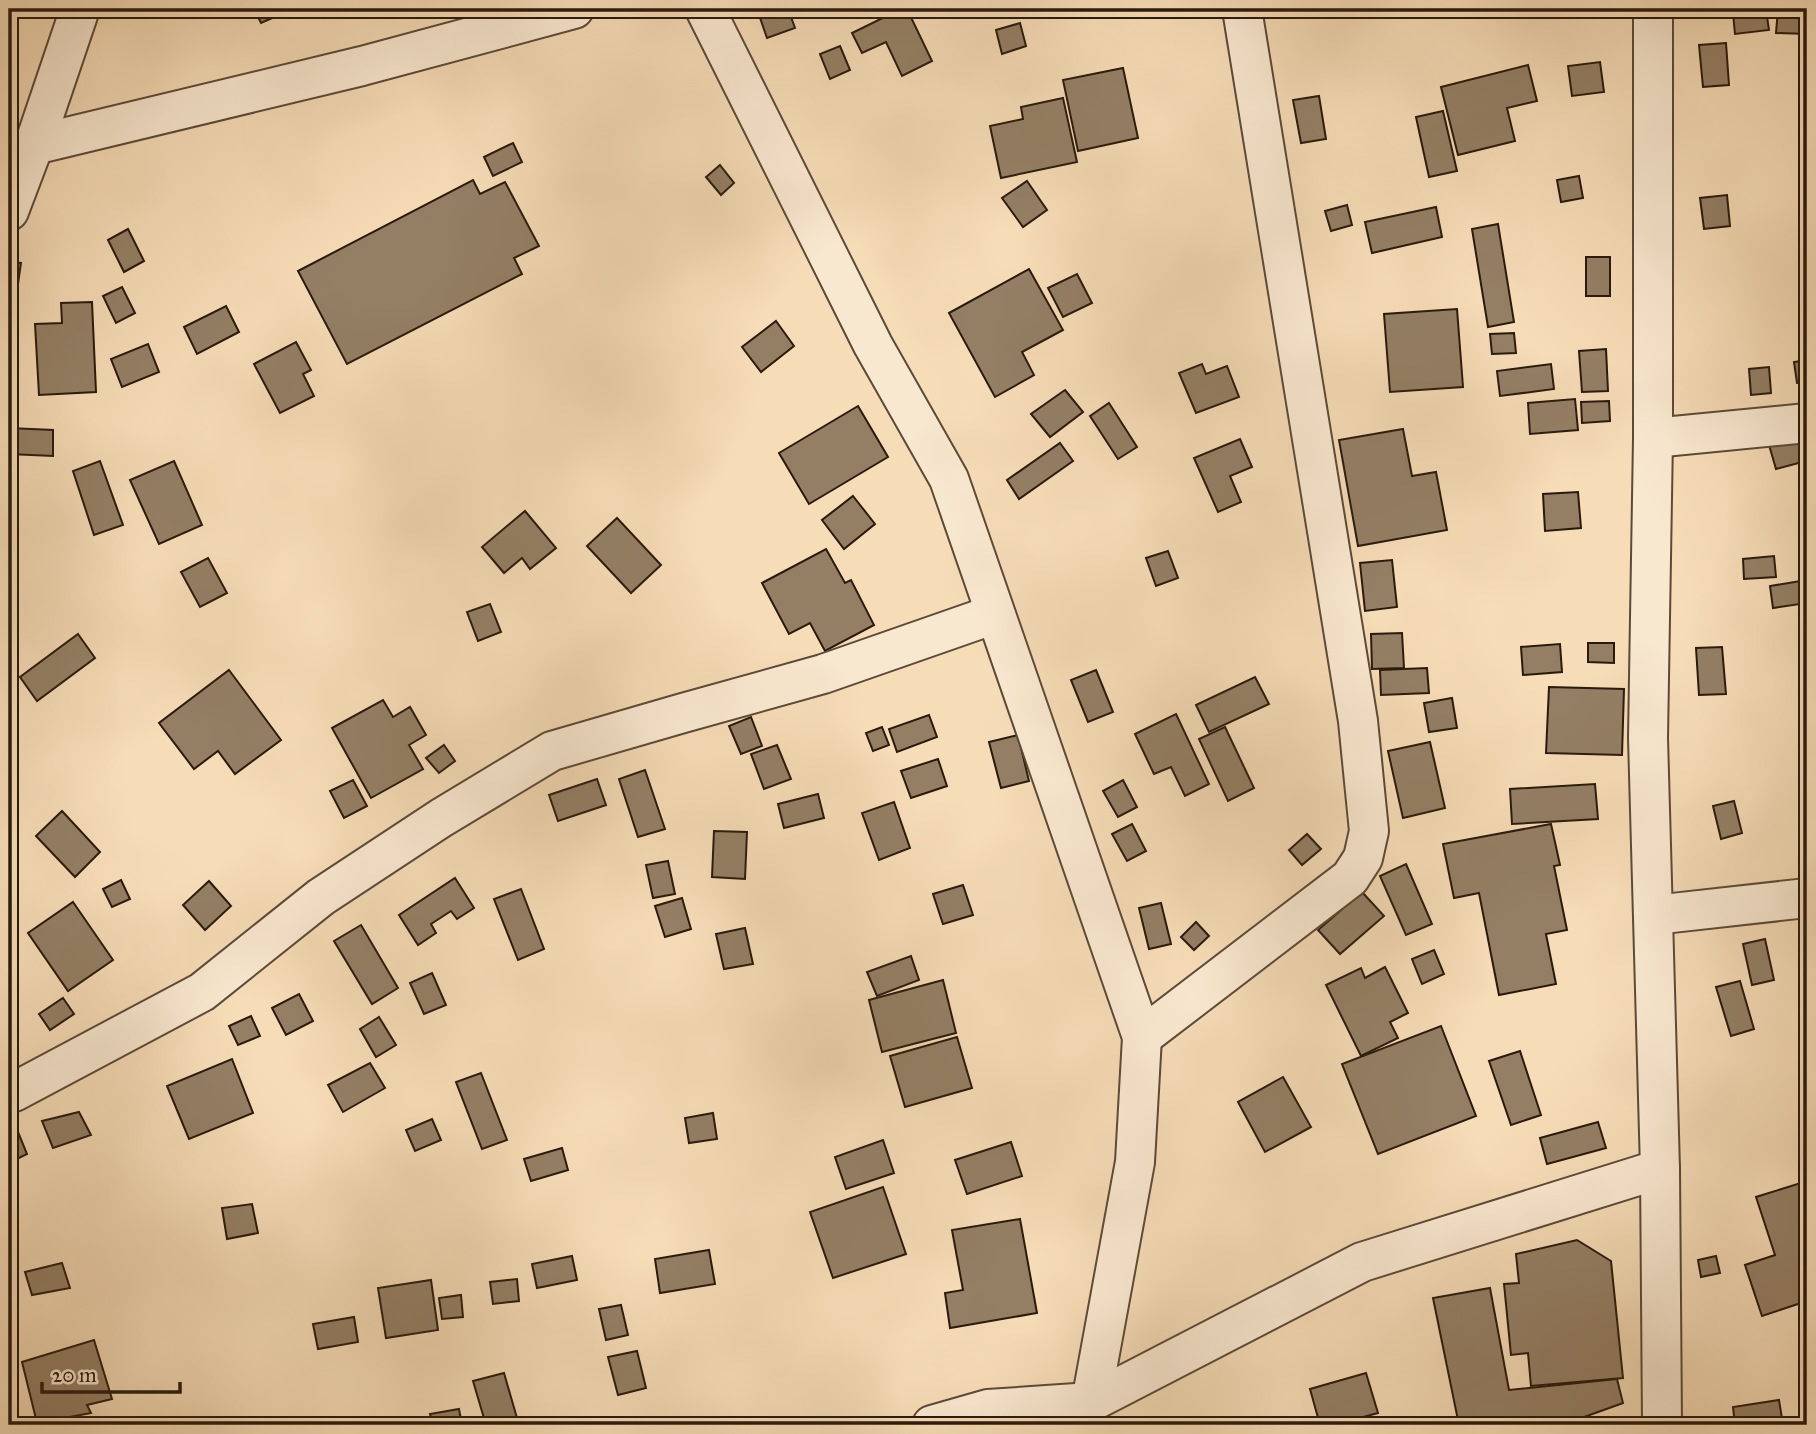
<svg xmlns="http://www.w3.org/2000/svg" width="1816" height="1434" viewBox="0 0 1816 1434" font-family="'IM FELL Great Primer',serif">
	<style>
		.building { fill: #947f65; stroke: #291a0d; stroke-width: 2 }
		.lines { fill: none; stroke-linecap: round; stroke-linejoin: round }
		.minor-casing { stroke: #5c4a38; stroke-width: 42 }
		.minor { stroke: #f9e8d0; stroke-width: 38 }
	</style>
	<rect width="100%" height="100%" fill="#f6dcb7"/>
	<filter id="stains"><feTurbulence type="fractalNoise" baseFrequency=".00286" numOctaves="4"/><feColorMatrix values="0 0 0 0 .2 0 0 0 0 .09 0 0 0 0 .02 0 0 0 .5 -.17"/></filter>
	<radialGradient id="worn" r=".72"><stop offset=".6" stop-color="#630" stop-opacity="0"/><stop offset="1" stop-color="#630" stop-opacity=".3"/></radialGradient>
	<!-- building -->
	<g class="building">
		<path d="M254,9H293L261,23Z"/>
		<path d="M768,9H788L795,28L767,38L758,12Z"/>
		<path d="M901,9H907L932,61L902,76L886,42L862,53L852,33Z"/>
		<path d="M1778,9L1807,10V34L1776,33Z"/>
		<path d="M1766,10L1769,30L1735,34L1733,13Z"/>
		<path d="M1020,23L1026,46L1002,54L996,30Z"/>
		<path d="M1726,43L1729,85L1703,87L1699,45Z"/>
		<path d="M840,46L850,70L830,79L820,54Z"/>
		<path d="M1600,62L1604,92L1572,96L1568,66Z"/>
		<path d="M1528,65L1537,101L1507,108L1515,141L1458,155L1441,87Z"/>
		<path d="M1123,68L1138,138L1078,151L1063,80Z"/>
		<path d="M1319,96L1326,139L1301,143L1293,100Z"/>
		<path d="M1063,98L1077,162L1001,178L990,126L1023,119L1021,107Z"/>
		<path d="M1443,111L1457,171L1429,177L1416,117Z"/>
		<path d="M513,143L522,162L493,176L484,157Z"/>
		<path d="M720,165L734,183L721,195L706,177Z"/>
		<path d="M1579,176L1583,198L1561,202L1557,180Z"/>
		<path d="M473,180L480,194L505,182L539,246L514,258L522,274L347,364L298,271Z"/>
		<path d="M1027,181L1047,210L1023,227L1002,198Z"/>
		<path d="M1727,195L1730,226L1704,229L1700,198Z"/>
		<path d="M1347,205L1352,225L1331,231L1325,211Z"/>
		<path d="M1436,207L1442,237L1372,253L1365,222Z"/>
		<path d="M1498,224L1514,322L1488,327L1472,229Z"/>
		<path d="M128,229L144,261L124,272L108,240Z"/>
		<rect x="1586" y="257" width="24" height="39"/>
		<path d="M9,262L21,263L18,284L9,283Z"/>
		<path d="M1029,269L1063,330L1022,352L1034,375L995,397L949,313Z"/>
		<path d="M1077,274L1092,303L1063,317L1048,288Z"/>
		<path d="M122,287L135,313L116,323L103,296Z"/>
		<path d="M92,302L96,392L39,395L35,324L62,323L61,303Z"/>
		<path d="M226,306L239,332L197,354L184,327Z"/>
		<path d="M1457,309L1463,387L1390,392L1384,314Z"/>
		<path d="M776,321L794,346L761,372L742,347Z"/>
		<path d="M1514,333L1516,353L1492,354L1490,334Z"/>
		<path d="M296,342L311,370L303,374L314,396L280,413L254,364Z"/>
		<path d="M148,344L159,372L122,387L111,359Z"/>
		<path d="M1606,349L1608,391L1582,392L1579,351Z"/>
		<path d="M1807,360V382L1797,383L1794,362Z"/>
		<path d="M1202,364L1206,374L1227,366L1239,397L1196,413L1179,373Z"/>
		<path d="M1551,364L1554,389L1500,396L1497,371Z"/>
		<path d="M1769,367L1771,393L1751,395L1749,369Z"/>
		<path d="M1065,390L1083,412L1050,437L1031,414Z"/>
		<path d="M1575,399L1578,430L1530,434L1528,403Z"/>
		<path d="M1609,401L1610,421L1582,423L1581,402Z"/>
		<path d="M1109,403L1137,447L1118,459L1090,416Z"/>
		<path d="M858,406L888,457L809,504L779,453Z"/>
		<path d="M9,428L53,430V456L9,454Z"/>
		<path d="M1403,429L1412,476L1436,472L1447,530L1358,546L1339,440Z"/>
		<path d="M1799,437L1806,461L1776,469L1769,445Z"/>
		<path d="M1240,439L1252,467L1230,476L1241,502L1218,512L1194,458Z"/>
		<path d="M1060,443L1073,461L1019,499L1007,480Z"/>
		<path d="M100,461L123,525L94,535L73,471Z"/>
		<path d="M174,461L202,525L159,544L130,480Z"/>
		<path d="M1578,492L1581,528L1545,531L1543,494Z"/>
		<path d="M853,496L875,524L844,549L822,520Z"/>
		<path d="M525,511L556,548L530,569L522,558L504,573L482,547Z"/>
		<path d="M617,518L661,565L631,593L587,546Z"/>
		<path d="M826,549L845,583L851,580L874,625L825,651L810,623L789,634L762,583Z"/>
		<path d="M1168,551L1178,578L1156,586L1146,558Z"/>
		<path d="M1774,556L1776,577L1744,579L1743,559Z"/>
		<path d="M208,558L227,593L200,607L181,572Z"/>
		<path d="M1392,560L1397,607L1365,611L1360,563Z"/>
		<path d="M1807,580V603L1773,608L1770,586Z"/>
		<path d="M490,604L501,632L478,641L467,612Z"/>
		<path d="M1402,633L1404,668L1372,669L1371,634Z"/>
		<path d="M78,634L95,658L37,701L20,677Z"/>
		<path d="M1588,643H1614V663L1588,662Z"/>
		<path d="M1560,644L1562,672L1523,675L1521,647Z"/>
		<path d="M1722,647L1726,694L1699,695L1696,648Z"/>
		<path d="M1427,668L1429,693L1381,695L1380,670Z"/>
		<path d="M229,670L281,740L235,774L218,751L194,769L159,723Z"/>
		<path d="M1096,670L1113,712L1088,722L1071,680Z"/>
		<path d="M1255,677L1269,704L1209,732L1196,705Z"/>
		<path d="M1549,687L1624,689L1622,755L1546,753Z"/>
		<path d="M1452,698L1457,728L1429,732L1424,703Z"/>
		<path d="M383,700L393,717L410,707L426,735L409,745L423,769L371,798L332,728Z"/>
		<path d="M1176,714L1209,784L1185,796L1171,767L1154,774L1135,734Z"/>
		<path d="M929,715L937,737L897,752L889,729Z"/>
		<path d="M751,717L762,746L741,754L729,726Z"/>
		<path d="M882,727L889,745L873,751L866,733Z"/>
		<path d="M1225,727L1254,788L1228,801L1199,739Z"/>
		<path d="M1018,735L1029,781L1001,788L989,742Z"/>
		<path d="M1430,742L1445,808L1403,818L1388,751Z"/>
		<path d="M444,745L455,761L439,773L426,758Z"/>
		<path d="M777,745L791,779L764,789L751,754Z"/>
		<path d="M938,759L947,786L911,798L901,771Z"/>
		<path d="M645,770L665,829L638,837L619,779Z"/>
		<path d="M597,779L606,805L558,821L549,795Z"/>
		<path d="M353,780L367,806L344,818L330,791Z"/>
		<path d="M1123,780L1137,807L1118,817L1103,791Z"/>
		<path d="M1595,784L1598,819L1512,824L1510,789Z"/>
		<path d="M818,794L824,818L784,828L778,804Z"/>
		<path d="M1734,801L1742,833L1721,839L1713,806Z"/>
		<path d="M894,802L910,848L879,860L862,813Z"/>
		<path d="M62,811L100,852L75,877L36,836Z"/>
		<path d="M1132,824L1146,851L1127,861L1112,834Z"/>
		<path d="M1551,824L1560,865L1554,866L1567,930L1546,934L1556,984L1499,995L1479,893L1454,898L1443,844Z"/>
		<path d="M714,831L747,832L745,879L712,877Z"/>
		<path d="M1307,834L1321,849L1302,865L1289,850Z"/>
		<path d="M668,861L675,894L653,898L646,865Z"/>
		<path d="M1406,864L1432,924L1406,935L1380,876Z"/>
		<path d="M455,878L474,908L457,919L451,911L431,924L436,933L418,945L399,915Z"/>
		<path d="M121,880L130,899L112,907L103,889Z"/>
		<path d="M209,881L231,906L205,930L183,905Z"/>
		<path d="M963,885L973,915L943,924L933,894Z"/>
		<path d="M521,889L544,949L518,960L494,899Z"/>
		<path d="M1362,892L1384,916L1340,954L1318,930Z"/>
		<path d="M682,898L691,929L665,937L655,906Z"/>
		<path d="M73,902L113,960L68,991L28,933Z"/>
		<path d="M1161,903L1171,944L1149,949L1139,908Z"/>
		<path d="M1196,922L1209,936L1194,950L1181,937Z"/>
		<path d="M361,925L398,988L372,1004L334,941Z"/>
		<path d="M745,928L753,964L724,969L716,934Z"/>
		<path d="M1765,939L1774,980L1752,985L1743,944Z"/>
		<path d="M1434,950L1444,974L1422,984L1412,959Z"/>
		<path d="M911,956L919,980L877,996L867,972Z"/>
		<path d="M1385,967L1408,1013L1390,1022L1398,1038L1361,1056L1326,985L1361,968L1365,978Z"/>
		<path d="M432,973L446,1005L424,1014L410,983Z"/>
		<path d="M943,980L956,1033L882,1052L869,1000Z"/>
		<path d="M1740,981L1754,1029L1731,1036L1716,987Z"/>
		<path d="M299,994L313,1021L286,1035L272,1008Z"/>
		<path d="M63,998L74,1014L50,1030L39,1014Z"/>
		<path d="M251,1016L260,1036L238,1045L229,1026Z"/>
		<path d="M379,1017L396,1045L376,1057L360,1029Z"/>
		<path d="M1441,1026L1476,1116L1378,1154L1342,1064Z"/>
		<path d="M957,1037L972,1088L905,1107L890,1056Z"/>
		<path d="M1520,1051L1541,1115L1511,1125L1489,1061Z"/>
		<path d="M232,1059L253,1113L189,1139L167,1086Z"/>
		<path d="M370,1063L385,1088L343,1112L328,1085Z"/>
		<path d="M481,1073L507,1140L482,1149L456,1082Z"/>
		<path d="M1283,1077L1311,1127L1265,1152L1238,1102Z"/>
		<path d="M79,1112L91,1135L53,1148L42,1121Z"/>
		<path d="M713,1113L717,1139L689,1143L685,1118Z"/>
		<path d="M432,1119L441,1140L415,1151L406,1130Z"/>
		<path d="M1598,1122L1606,1148L1547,1164L1540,1138Z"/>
		<path d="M18,1132L27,1154L9,1163V1137Z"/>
		<path d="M883,1140L894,1173L846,1189L835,1157Z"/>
		<path d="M1011,1142L1022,1176L967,1194L955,1160Z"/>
		<path d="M562,1148L568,1170L531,1181L524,1159Z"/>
		<path d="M1807,1181V1301L1762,1316L1745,1265L1775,1255L1756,1197Z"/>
		<path d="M883,1187L906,1254L833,1278L810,1212Z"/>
		<path d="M252,1204L258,1233L227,1239L222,1208Z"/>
		<path d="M1020,1219L1037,1313L950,1328L945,1293L963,1290L952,1230Z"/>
		<path d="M1577,1240L1611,1261L1623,1378L1531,1386L1528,1353L1511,1355L1504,1284L1519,1283L1516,1254Z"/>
		<path d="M709,1250L715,1284L660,1293L655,1259Z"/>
		<path d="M572,1256L577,1280L537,1288L532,1264Z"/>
		<path d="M1716,1256L1720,1273L1701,1277L1698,1260Z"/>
		<path d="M62,1263L70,1288L32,1295L25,1272Z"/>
		<path d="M517,1279L519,1301L493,1304L490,1282Z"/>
		<path d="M431,1280L438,1330L386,1338L378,1288Z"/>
		<path d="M1490,1288L1509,1390L1617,1379L1623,1403L1562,1425H1459L1433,1298Z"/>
		<path d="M461,1295L463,1317L442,1319L439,1298Z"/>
		<path d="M621,1305L628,1335L606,1340L599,1309Z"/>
		<path d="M354,1317L358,1342L318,1349L313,1324Z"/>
		<path d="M94,1340L112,1399L87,1405L91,1413L37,1423L22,1362Z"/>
		<path d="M637,1351L646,1388L618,1395L608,1357Z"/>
		<path d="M504,1373L519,1425H486L473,1381Z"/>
		<path d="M1366,1373L1378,1413L1334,1425H1320L1310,1389Z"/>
		<path d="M1807,1388V1413L1800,1391Z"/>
		<path d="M1779,1400L1783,1425H1735L1733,1407Z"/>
		<path d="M459,1409L462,1425H433L430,1414Z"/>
	</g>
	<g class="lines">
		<defs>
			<g id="minor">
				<path d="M705,9L873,345L949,479L1142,1037L1135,1162L1091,1402"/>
				<path d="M1653,9V438L1648,738L1660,1169L1662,1425"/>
				<path d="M9,153L34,145L362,66L574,9"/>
				<path d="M9,211L34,145L80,9"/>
				<path d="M1653,438L1807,423"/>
				<path d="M1654,915L1807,898"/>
				<path d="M1142,1037L1350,878L1363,858L1369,831L1358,721L1242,9"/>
				<path d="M9,1093L14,1092L202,992L321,897L441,818L552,751L683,713L823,674L995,614"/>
				<path d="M932,1425L988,1409L1091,1402L1362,1262L1660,1169"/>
			</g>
		</defs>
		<!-- minor casing -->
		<use href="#minor" class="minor-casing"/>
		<!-- minor -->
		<use href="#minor" class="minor"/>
	</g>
	<!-- margin -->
	<rect width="1816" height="1434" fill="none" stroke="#f6dcb7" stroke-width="35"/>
	<rect x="10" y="10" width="1795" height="1413" fill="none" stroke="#291a0d" stroke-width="3.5"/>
	<rect x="18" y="18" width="1781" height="1399" fill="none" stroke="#291a0d" stroke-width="2"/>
	<!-- scale -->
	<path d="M42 1382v10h138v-10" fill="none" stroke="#291a0d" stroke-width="3.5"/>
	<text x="52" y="1382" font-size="21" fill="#291a0d" stroke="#f9e8d0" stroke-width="5" paint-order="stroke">20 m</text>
	<rect width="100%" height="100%" filter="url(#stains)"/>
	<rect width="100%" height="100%" fill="url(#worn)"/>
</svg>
